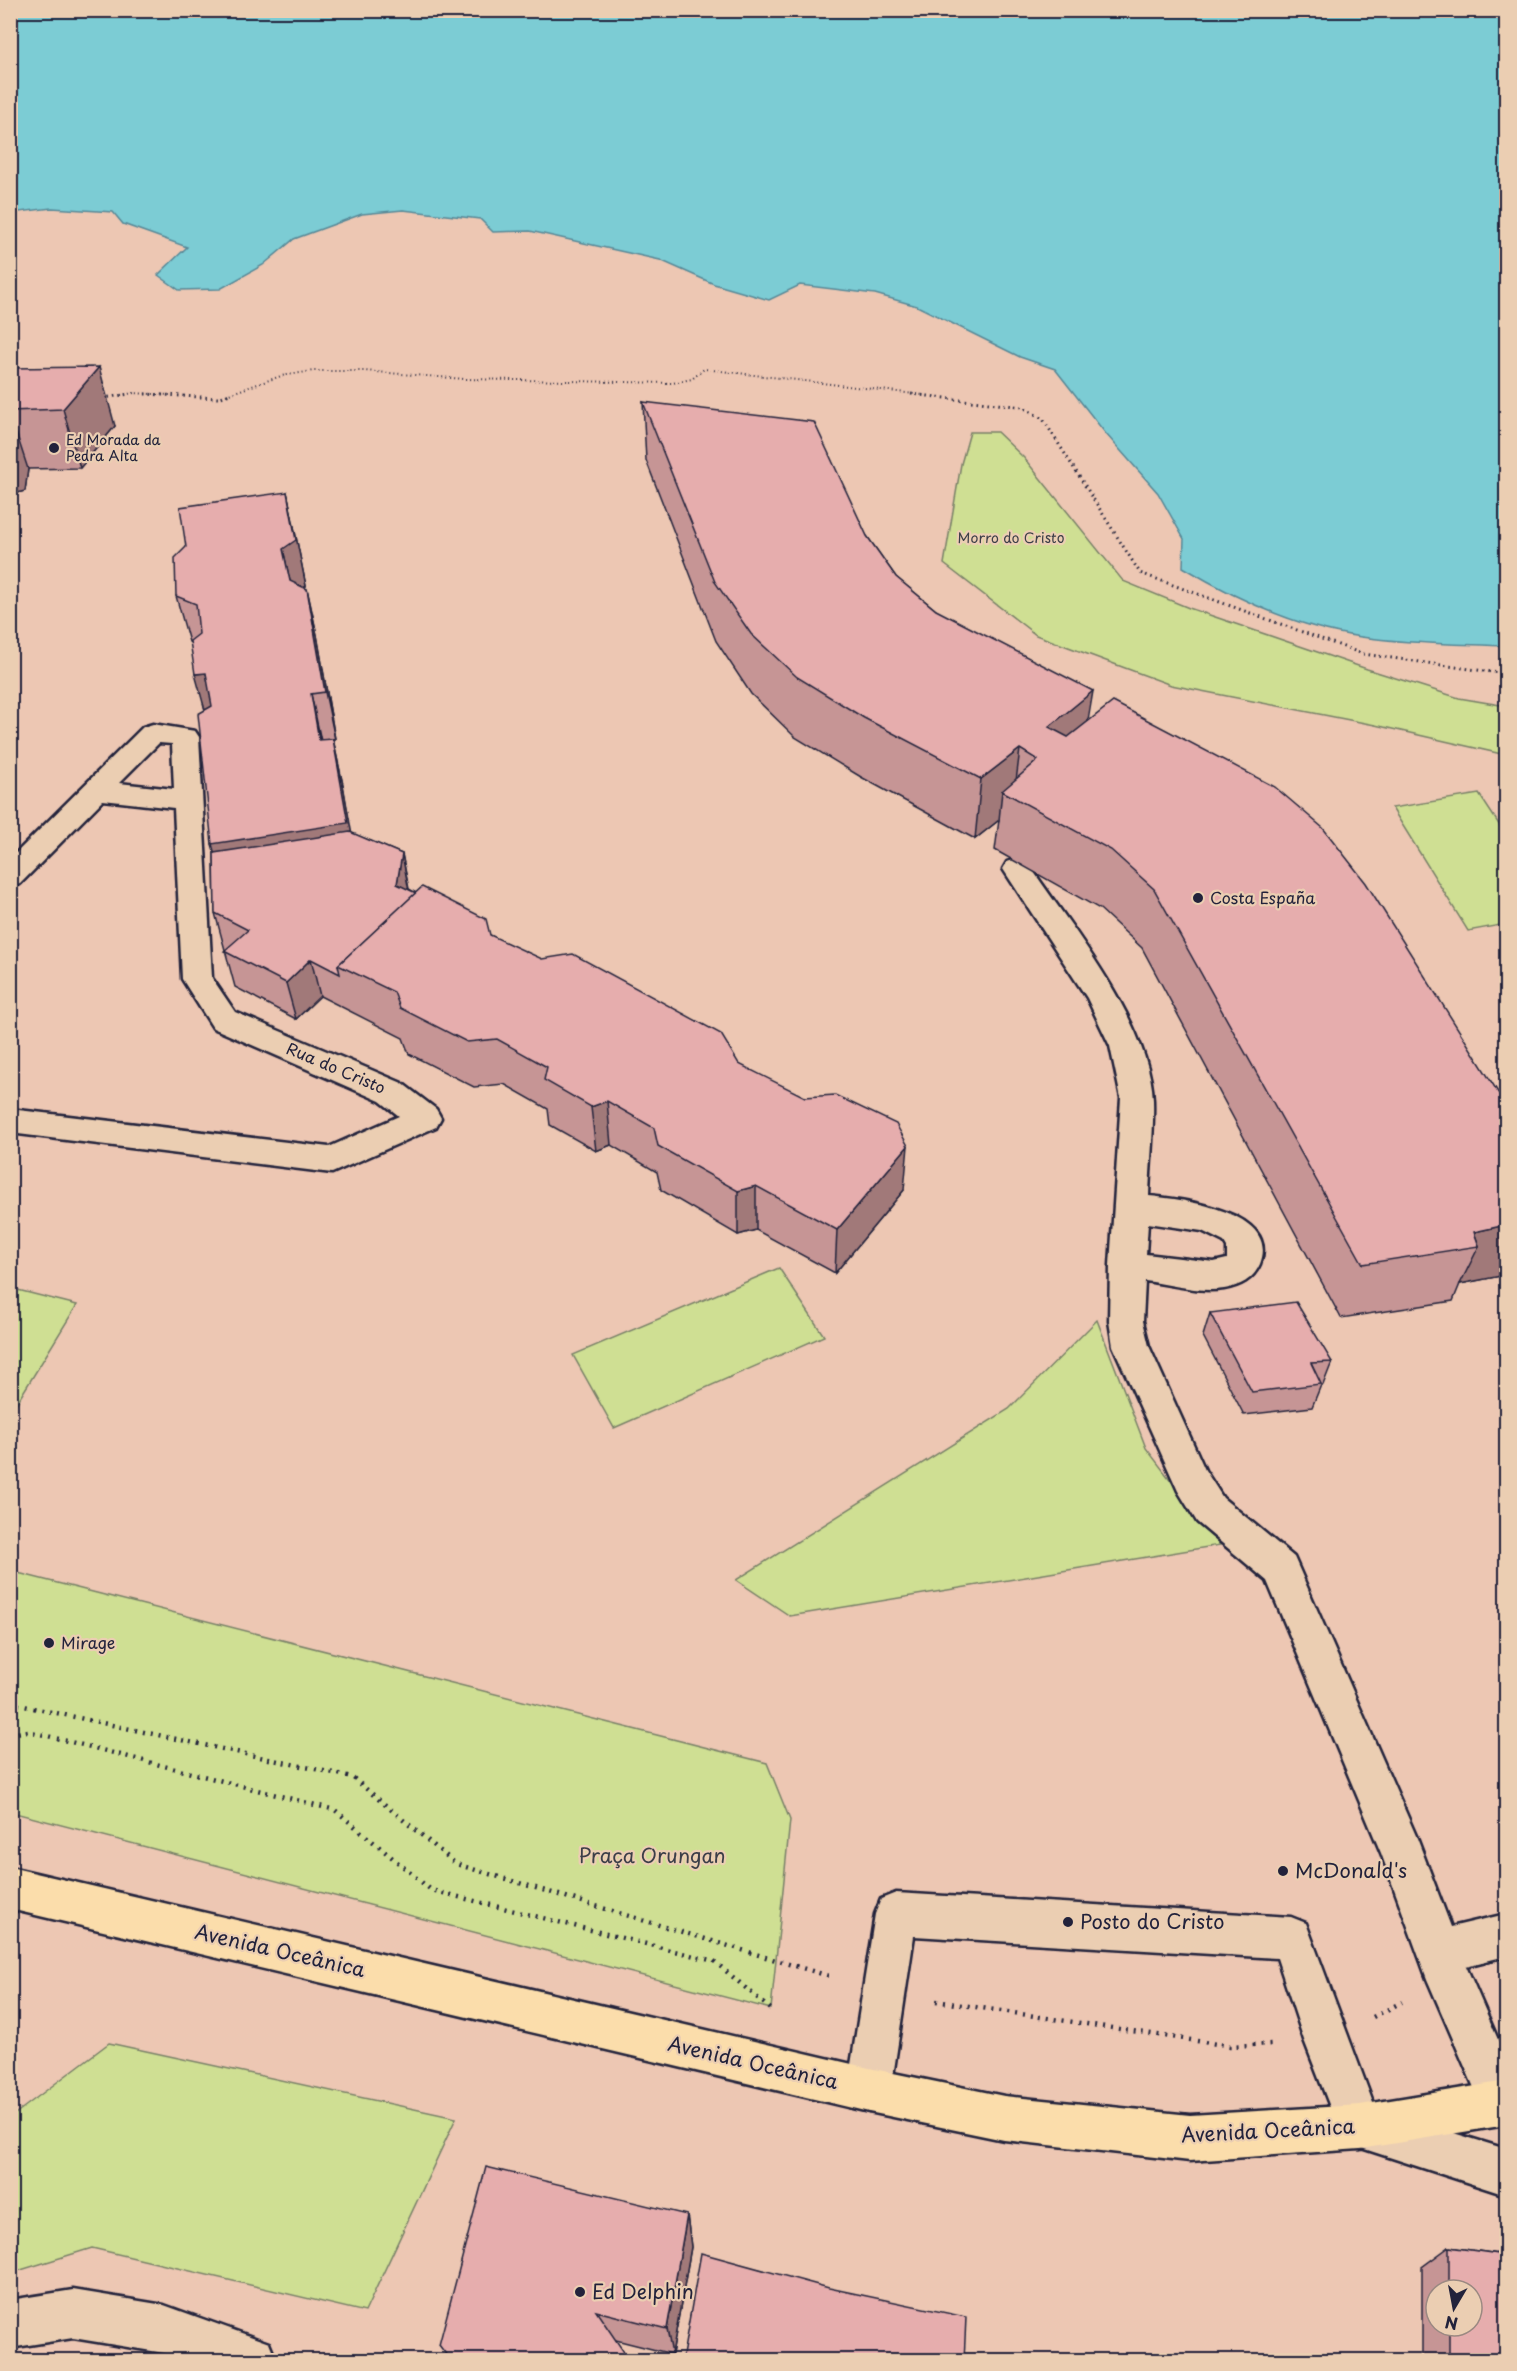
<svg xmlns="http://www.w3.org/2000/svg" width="1517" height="2371" viewBox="0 0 1517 2371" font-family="'Playpen Sans',sans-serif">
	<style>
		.green { fill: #cfdf93; stroke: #788067; stroke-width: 1.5 }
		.water { fill: #7bccd4; stroke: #578897; stroke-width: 1.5 }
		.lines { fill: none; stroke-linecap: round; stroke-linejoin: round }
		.service-casing { stroke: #22223b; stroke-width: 5 }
		.minor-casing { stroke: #22223b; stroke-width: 5 }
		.tertiary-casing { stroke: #22223b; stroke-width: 5 }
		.primary-casing { stroke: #22223b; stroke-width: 5 }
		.path-far2 { stroke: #22223b; stroke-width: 2; stroke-dasharray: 1 3; stroke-linecap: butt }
		.path-far1 { stroke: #22223b; stroke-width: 3; stroke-dasharray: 1.5 4; stroke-linecap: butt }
		.path { stroke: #22223b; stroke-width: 4.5; stroke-dasharray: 2 6; stroke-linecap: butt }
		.service { fill: #ebceb2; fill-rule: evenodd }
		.minor { fill: #ebceb2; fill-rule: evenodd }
		.tertiary { fill: #ebceb2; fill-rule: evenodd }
		.primary { fill: #fbddab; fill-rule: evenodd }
		.wall { fill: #c69595; stroke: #22223b; stroke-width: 1.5; fill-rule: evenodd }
		.shaded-wall { fill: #a17979; stroke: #22223b; stroke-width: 1.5 }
		.building { fill: #e6adad; stroke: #22223b; stroke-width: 1.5 }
		.poi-dot { fill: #22223b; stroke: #ebceb2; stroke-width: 2 }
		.labels { text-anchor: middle; stroke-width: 4.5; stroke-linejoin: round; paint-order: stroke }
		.far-poi-label { font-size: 14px; fill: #22223b; stroke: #ebceb2; text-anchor: start }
		.far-park-label { font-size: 14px; fill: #3c3e48; stroke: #ebceb2 }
		.poi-label { font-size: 16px; fill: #22223b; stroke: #ebceb2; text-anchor: start }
		.street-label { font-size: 16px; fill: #22223b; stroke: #ebceb2 }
		.near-park-label { font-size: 20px; fill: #3c3e48; stroke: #ebceb2 }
		.near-poi-label { font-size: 20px; fill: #22223b; stroke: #ebceb2; text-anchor: start }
		.near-street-label { font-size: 20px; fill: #22223b; stroke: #ebceb2 }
	</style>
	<rect width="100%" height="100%" fill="#edc7b3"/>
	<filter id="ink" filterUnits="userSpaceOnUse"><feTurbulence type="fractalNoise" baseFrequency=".0167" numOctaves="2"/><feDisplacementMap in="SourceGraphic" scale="12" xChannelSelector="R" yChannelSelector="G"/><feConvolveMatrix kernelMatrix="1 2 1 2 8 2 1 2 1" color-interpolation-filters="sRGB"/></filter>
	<g filter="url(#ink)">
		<!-- green -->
		<g class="green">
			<path d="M970,432H997L1024,458L1123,581L1189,608L1367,669L1459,698L1506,706V755L1375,725L1171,685L1036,635L944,564L961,464Z"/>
			<path d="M1479,794L1506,835V924L1468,931L1392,808Z"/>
			<path d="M779,1268L824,1336L614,1428L573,1355Z"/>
			<path d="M10,1288L77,1305L13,1409L10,1408Z"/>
			<path d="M1097,1320L1146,1448L1220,1545L790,1616L736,1580L1009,1409Z"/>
			<path d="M10,1571L767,1763L790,1820L771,2009L11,1812Z"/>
			<path d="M109,2043L456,2118L365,2312L92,2248L11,2273V2117Z"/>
		</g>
		<!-- water -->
		<path class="water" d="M10,11H1506V646C1459,644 1408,644 1361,637C1299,628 1236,599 1183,567L1184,539L1158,493L1106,434L1055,369L1020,357L917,306L875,294L800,285L769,300L714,284L660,260L530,231L493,232L480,219L403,210L362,214L294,239L263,265L220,289L179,290L158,275L187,247L123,224L113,212L52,208L11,213Z"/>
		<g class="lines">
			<defs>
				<g id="service">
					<path d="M1017,859L1027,862C1070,926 1150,1022 1153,1100C1154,1131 1150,1164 1149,1196C1180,1199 1281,1211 1260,1264C1253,1280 1240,1286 1224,1289C1199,1293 1170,1284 1145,1281L1143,1321L1149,1346L1205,1470L1223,1498L1294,1557L1417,1838L1451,1927L1506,1914V1956L1466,1966L1506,2058V2125L1504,2126L1488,2120L1427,1979L1381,1853L1267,1581L1197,1522L1178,1491L1113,1346L1109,1321L1110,1265L1121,1098L1110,1046L1087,998L1003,869L1007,862ZM1148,1223L1202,1231L1224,1242L1227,1247V1259L1214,1262L1146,1254Z"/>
					<path d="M896,1893L1291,1917L1306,1923L1382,2127L1376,2143L1360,2149L1344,2143L1304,2040L1277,1958L914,1936L891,2090L885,2106L869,2112L853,2106L847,2090L875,1914L881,1899Z"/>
				</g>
				<g id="minor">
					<path d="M153,724L195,731L199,737L212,978L235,1012L402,1083L436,1109L441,1118L436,1127L332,1173L10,1133V1109L329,1147L399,1116L380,1101L213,1028L182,979L174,808L103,800L20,884L10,887V859L143,727ZM159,743L172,744L174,789L119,783Z"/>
					<path d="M73,2290L164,2305L269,2343L276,2360H186L164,2353L73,2338L10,2348V2300Z"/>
				</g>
				<path id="tertiary" d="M1365,2106L1506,2149V2195L1349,2144L1343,2128L1349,2112Z"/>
				<path id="primary" d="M10,1867L869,2068L1004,2096L1190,2115L1360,2105L1506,2081V2125L1360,2149L1190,2161L1004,2140L869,2112L10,1909Z"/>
			</defs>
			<!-- service casing -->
			<use href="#service" class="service-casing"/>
			<!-- minor casing -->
			<use href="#minor" class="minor-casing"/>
			<!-- tertiary casing -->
			<use href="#tertiary" class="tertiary-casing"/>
			<!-- primary casing -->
			<use href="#primary" class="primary-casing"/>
			<!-- path-far2 -->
			<g class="path-far2">
				<path d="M121,395L134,393L170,395"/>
				<path d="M226,395L281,376L313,371H364L464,379L673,383L692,379L704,369L923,395"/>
			</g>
			<!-- path-far1 -->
			<g class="path-far1">
				<path d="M145,394L218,398L230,394"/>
				<path d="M911,394L1023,407L1043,419L1140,573L1363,654L1506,674"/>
				<path d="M103,398L130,394"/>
			</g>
			<!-- path -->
			<g class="path">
				<path d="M10,1703L352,1777L456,1864L832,1977"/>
				<path d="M10,1734L28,1731L335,1810L431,1890L714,1961L773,2011"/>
				<path d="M936,2001L1230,2046L1273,2044"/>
				<path d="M1373,2017L1402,2002"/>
			</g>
			<!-- service -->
			<use href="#service" class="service"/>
			<!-- minor -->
			<use href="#minor" class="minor"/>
			<!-- tertiary -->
			<use href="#tertiary" class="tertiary"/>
			<!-- primary -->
			<use href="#primary" class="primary"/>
		</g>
		<!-- wall -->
		<g class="wall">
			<path d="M10,368L115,426L80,468L28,469L25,491L10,495Z"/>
			<path d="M643,402L867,536L896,577L936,610L1088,722L1506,1105V1275L1460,1284L1453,1301L1341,1318L1142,948L1100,909L995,850L999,820L975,839L861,777L795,737L751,694L716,641L646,460Z"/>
			<path d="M287,492L306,586L304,587L307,589L317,635L335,739H333L343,785L351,833L402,854L409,889L490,935L739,1064L904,1190L835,1273L756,1230L738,1235L661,1190L657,1172L611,1145L596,1151L550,1125L548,1109L504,1084L474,1087L409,1054L403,1038L320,996L296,1019L235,987L215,913L214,853L205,710L191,643L189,642L176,596Z"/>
			<path d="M1210,1313L1332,1362L1323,1385H1321L1312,1407L1244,1415L1203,1336Z"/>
			<path d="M687,2215L691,2247L672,2354L616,2340L451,2361Z"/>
			<path d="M1449,2247L1506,2255V2361H1422V2267ZM1436,2290H1472V2326H1436Z"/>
		</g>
		<!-- shaded-wall -->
		<g class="shaded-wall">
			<path d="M99,367L115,426L80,468L63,409Z"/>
			<path d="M10,414L28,469L25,491L10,495Z"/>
			<path d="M287,492L306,586L293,595L283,549Z"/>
			<path d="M307,589L317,635L335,739L325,692Z"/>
			<path d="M206,673L218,719L208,721L195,674Z"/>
			<path d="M1093,691L1083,750L1049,727Z"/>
			<path d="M311,694L321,741L319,740Z"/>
			<path d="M333,739L343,785L358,869L225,890L212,844Z"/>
			<path d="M1020,749L1014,797L1002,791L999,820L975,839L981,779Z"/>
			<path d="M402,854L409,891L397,884Z"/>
			<path d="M311,959L320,996L296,1019L286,983Z"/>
			<path d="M607,1101L611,1145L596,1151L591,1107Z"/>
			<path d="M908,1146L904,1190L835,1273L837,1230Z"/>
			<path d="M756,1186V1230L738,1235V1191Z"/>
			<path d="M1506,1225V1275L1460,1284L1479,1246L1474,1232Z"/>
			<path d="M687,2215L691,2247L672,2354L667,2329Z"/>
		</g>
		<!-- building -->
		<g class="building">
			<path d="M99,367L63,409L10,411V368Z"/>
			<path d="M643,402L814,422L867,536L896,577L936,610L1093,691L1049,727L1068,737L1113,702L1275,787L1323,828L1366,883L1506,1105V1225L1474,1232L1479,1246L1363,1264L1154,889L1111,850L1002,791L1038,760L1020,749L981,779L864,718L797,677L751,634L715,582Z"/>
			<path d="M287,492L296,540L283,549L290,581L307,589L325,692L311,694L319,740L333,739L348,823L212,844L198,714L212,706L206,673L195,674L190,641L199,634L196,604L176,596L175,558L186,547L180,507Z"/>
			<path d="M350,832L402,854L397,884L416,893L338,965L340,974L311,959L286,983L224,951L248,930L215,913L214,853Z"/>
			<path d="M422,887L486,919L490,935L542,959L573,954L721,1034L739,1064L805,1097L835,1095L896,1124L908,1146L837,1230L756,1186L738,1191L658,1146L654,1128L607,1101L591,1107L544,1080L547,1067L497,1039L467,1042L400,1008L394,992L338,965Z"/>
			<path d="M1296,1302L1332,1362L1311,1363L1321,1384L1252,1392L1210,1313Z"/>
			<path d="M486,2167L687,2215L667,2329L596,2311L630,2361H451L439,2345Z"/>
			<path d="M1449,2247L1506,2255V2361H1449V2326H1472V2290H1449Z"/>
			<path d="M701,2253L829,2288L966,2317L964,2361H682Z"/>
		</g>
	</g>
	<!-- markers -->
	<g class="poi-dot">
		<circle cx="54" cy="448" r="6"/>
		<circle cx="1198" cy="898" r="6"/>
		<circle cx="49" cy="1643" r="6"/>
		<circle cx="1283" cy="1871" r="6"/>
		<circle cx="1068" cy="1922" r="6"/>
		<circle cx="580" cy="2292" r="6"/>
	</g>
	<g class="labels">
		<!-- far-poi labels -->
		<g class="far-poi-label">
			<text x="66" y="445">Ed Morada da<tspan x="66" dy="16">Pedra Alta</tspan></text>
		</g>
		<!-- far-park labels -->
		<g class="far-park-label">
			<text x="1011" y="543">Morro do Cristo</text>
		</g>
		<!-- poi labels -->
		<g class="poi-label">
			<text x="1210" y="904">Costa España</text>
			<text x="61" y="1649">Mirage</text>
		</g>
		<!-- street labels -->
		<g class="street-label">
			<text transform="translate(336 1068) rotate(23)" y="6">Rua do Cristo</text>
		</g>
		<!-- near-park labels -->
		<g class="near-park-label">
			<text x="652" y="1863">Praça Orungan</text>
		</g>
		<!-- near-poi labels -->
		<g class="near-poi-label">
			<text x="1295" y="1878">McDonald's</text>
			<text x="1080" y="1929">Posto do Cristo</text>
			<text x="592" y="2299">Ed Delphin</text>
		</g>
		<!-- near-street labels -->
		<g class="near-street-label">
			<text transform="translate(280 1951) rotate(13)" y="7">Avenida Oceânica</text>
			<text transform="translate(753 2063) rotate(13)" y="7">Avenida Oceânica</text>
			<text transform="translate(1268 2131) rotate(-3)" y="7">Avenida Oceânica</text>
		</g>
	</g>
	<!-- margin -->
	<rect width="1517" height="2371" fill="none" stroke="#ebceb2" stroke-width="36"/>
	<rect x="18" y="18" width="1481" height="2335" fill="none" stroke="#22223b" stroke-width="2" filter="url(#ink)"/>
	<!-- north arrow -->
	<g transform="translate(1454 2308) rotate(190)"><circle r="28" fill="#ebceb2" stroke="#9b8982" stroke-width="1.5"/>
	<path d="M0-4.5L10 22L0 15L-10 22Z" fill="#22223b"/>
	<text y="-9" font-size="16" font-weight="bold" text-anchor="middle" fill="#22223b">N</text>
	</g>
</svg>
